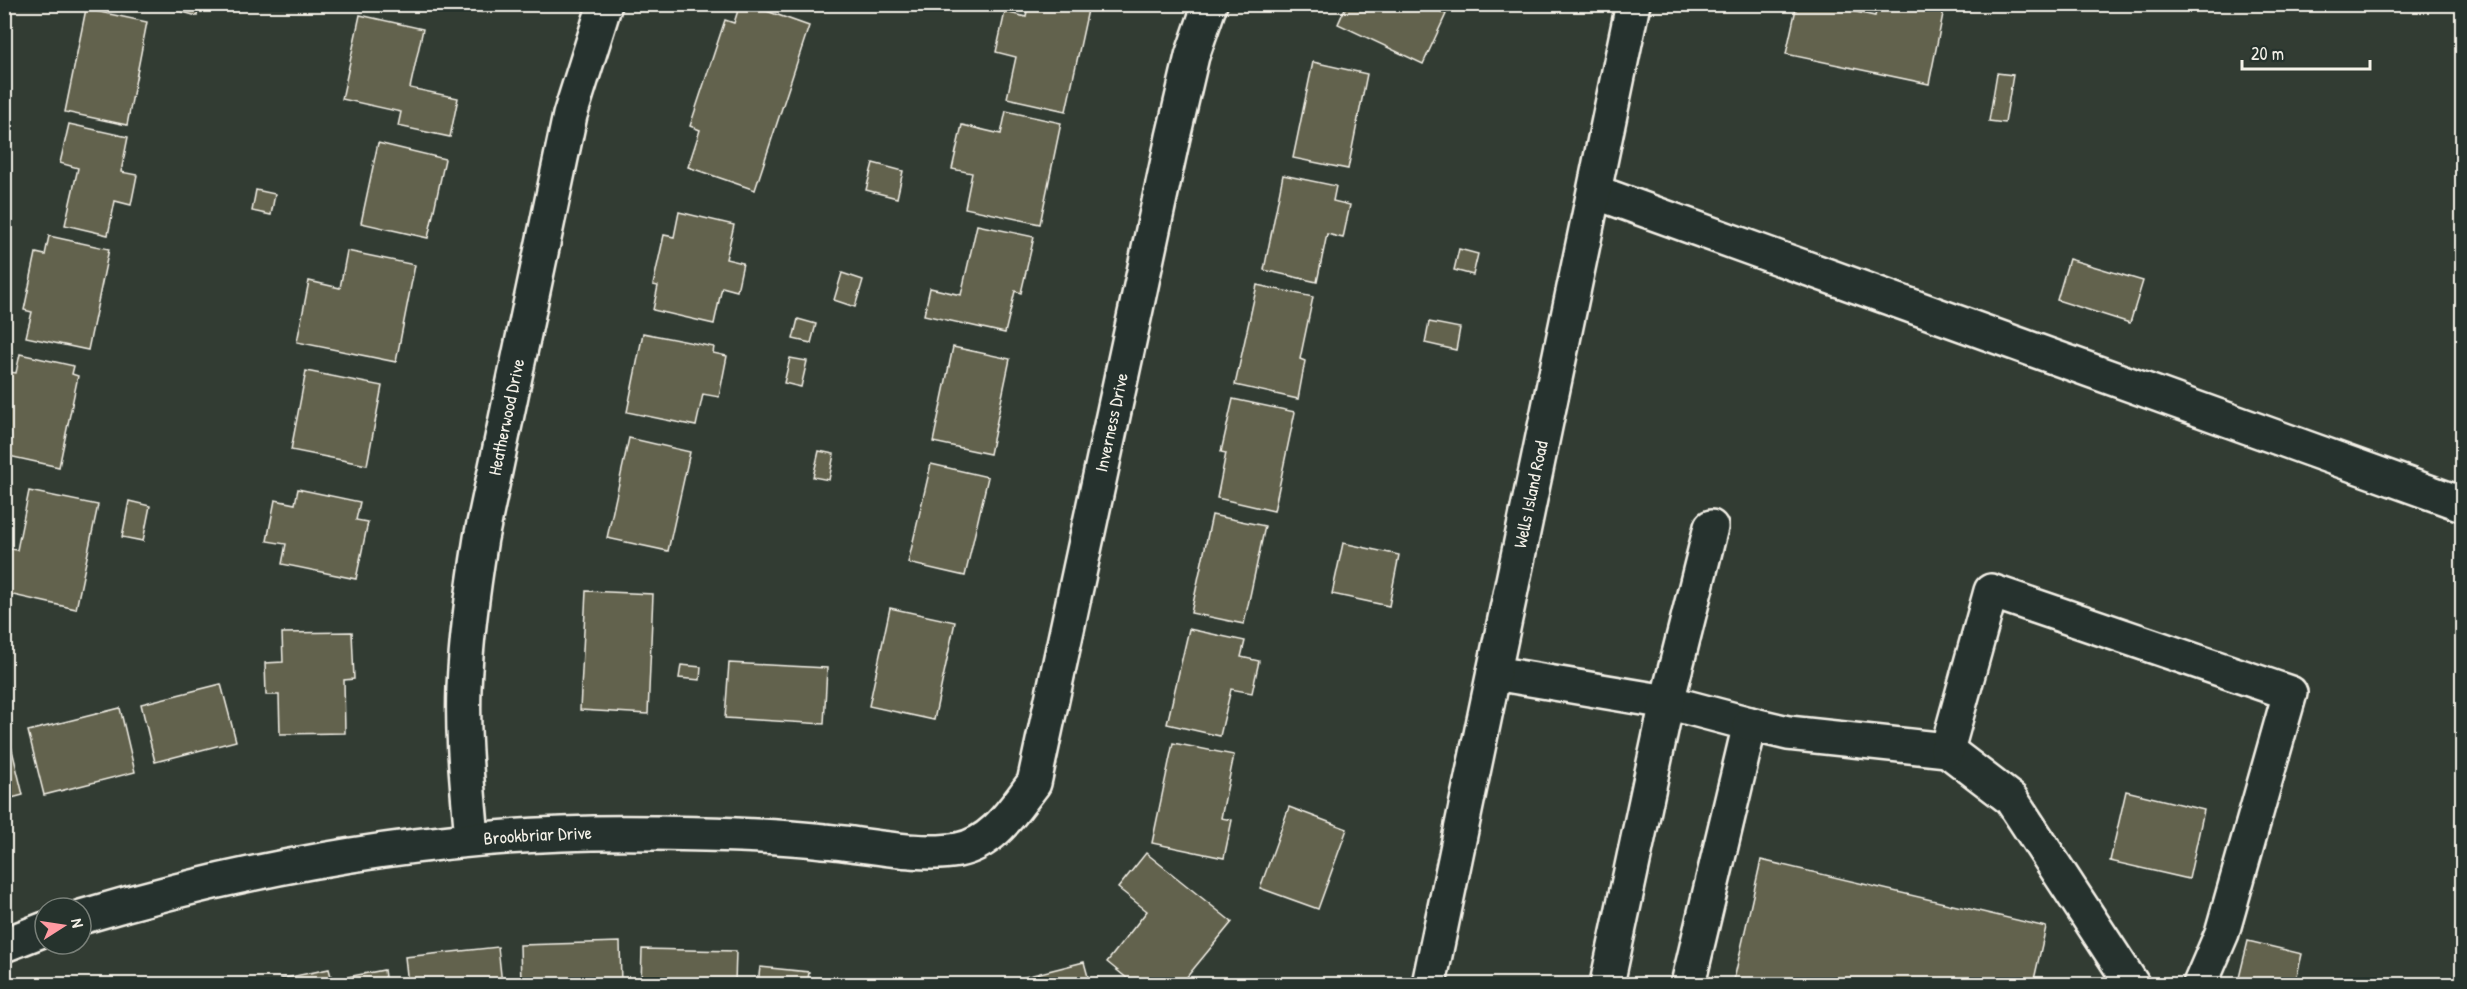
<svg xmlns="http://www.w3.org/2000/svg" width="2467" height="989" viewBox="0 0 2467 989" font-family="'Patrick Hand',sans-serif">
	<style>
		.building { fill: #62624d; stroke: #f4f1e8; stroke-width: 1.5 }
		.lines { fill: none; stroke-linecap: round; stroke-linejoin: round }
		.minor-casing { stroke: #f4f1e8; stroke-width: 38 }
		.minor { stroke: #26332d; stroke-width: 33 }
		.labels { text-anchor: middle; stroke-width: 6; stroke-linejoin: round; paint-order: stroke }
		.street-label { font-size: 18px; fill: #f4f1e8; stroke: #26332d }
	</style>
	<rect width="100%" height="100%" fill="#323c33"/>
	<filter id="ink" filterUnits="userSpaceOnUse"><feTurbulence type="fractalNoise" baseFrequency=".0167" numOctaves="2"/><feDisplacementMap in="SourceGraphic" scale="12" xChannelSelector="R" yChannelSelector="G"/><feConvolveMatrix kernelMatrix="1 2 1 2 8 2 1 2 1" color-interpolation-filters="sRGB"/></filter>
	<g filter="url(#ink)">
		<!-- building -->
		<g class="building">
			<path d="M155,4H199L197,16Z"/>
			<path d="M459,4H484L482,12Z"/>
			<path d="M740,4H747L809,26L755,190L688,167L700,130L690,126L725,20L734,23Z"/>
			<path d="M1028,4H1066L1088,10L1066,111L1007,98L1016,57L996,52L1005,12L1026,17Z"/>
			<path d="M1347,4H1425L1446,14L1423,64L1338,24Z"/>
			<path d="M1797,4H1819L1875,16L1878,4H1945L1929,84L1786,54Z"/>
			<path d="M86,9L147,22L127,125L65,112Z"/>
			<path d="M360,15L423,29L410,88L458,98L450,137L398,126L401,112L342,99Z"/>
			<path d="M1313,62L1367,74L1348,169L1293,158Z"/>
			<path d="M1997,73L2013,75L2005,123L1989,121Z"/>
			<path d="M1006,111L1061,123L1040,224L965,208L972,173L952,169L962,125L1001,134Z"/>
			<path d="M69,124L128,137L121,172L137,175L131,205L115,201L108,235L65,225L78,168L60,163Z"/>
			<path d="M378,143L445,159L428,238L361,223Z"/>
			<path d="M873,163L903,171L897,198L866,190Z"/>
			<path d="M1283,175L1336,186L1333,201L1350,205L1343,238L1327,234L1317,282L1264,270Z"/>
			<path d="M256,190L275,194L271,215L252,211Z"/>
			<path d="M679,212L734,225L726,259L743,263L737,291L722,287L714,324L653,310L658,286L653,285L664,235L674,237Z"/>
			<path d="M977,225L1034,237L1021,293L1015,291L1005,333L924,315L930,288L961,295Z"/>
			<path d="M49,236L109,249L88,350L26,337L32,312L24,310L36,253L45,255Z"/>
			<path d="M1459,249L1478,254L1473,275L1454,270Z"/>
			<path d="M347,251L415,265L396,362L297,342L309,281L340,288Z"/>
			<path d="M2069,259L2143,281L2130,323L2057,300Z"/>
			<path d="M842,273L863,280L855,307L834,300Z"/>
			<path d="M1257,285L1313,297L1300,359L1305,361L1298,399L1235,385Z"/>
			<path d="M798,319L816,324L811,343L793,339Z"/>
			<path d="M1429,322L1460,328L1456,350L1425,343Z"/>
			<path d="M643,333L714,347L713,353L727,356L719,397L703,394L696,426L627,412Z"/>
			<path d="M953,347L1010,359L990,454L933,442Z"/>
			<path d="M20,354L74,366L72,374L78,376L59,467L4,455V392L9,372L16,373Z"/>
			<path d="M790,358L807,361L801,387L784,383Z"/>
			<path d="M306,371L382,386L367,465L291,450Z"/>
			<path d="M1233,399L1295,412L1274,511L1217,498L1226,453L1221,452Z"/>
			<path d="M629,438L690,452L668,551L607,538Z"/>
			<path d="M819,451L834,454L829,480L813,477Z"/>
			<path d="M931,464L988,477L965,576L908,563Z"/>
			<path d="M298,489L360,502L356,520L368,522L356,579L282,564L286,544L267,541L275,500L295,504Z"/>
			<path d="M29,491L98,505L76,609L4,593V548L17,550Z"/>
			<path d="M129,501L150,506L143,541L122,537Z"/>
			<path d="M1212,515L1265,526L1244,624L1191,613Z"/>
			<path d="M1343,543L1399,555L1389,606L1332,594Z"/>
			<path d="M586,591L653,594L648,714L580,710Z"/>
			<path d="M890,608L955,622L934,720L869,706Z"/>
			<path d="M1189,629L1245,641L1241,657L1259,661L1252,693L1231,689L1220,736L1167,724Z"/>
			<path d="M352,632L354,679L344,680L345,733L280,734L279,695H266L265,663L283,662L282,633Z"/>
			<path d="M729,663L827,668L824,724L725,718Z"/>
			<path d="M681,665L701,667L700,680L679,678Z"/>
			<path d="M221,684L236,741L155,762L141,704Z"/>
			<path d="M120,708L135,772L44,795L28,731Z"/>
			<path d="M4,717L23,795L4,800Z"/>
			<path d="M1173,743L1234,755L1221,818L1232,820L1224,858L1152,843Z"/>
			<path d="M2126,791L2204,810L2189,879L2110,861Z"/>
			<path d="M1289,807L1347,829L1318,909L1260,888Z"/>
			<path d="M1146,853L1232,922L1181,984H1134L1107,962L1147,911L1118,888Z"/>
			<path d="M1761,860L2046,927L2033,984H1733Z"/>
			<path d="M2248,941L2302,954L2295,984H2249L2238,982Z"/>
			<path d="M620,942L621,984H521L520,945Z"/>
			<path d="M498,947L502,984H408L405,957Z"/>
			<path d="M642,949L736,951L735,984H641Z"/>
			<path d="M1084,962L1090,984H997Z"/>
			<path d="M760,967L809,972L808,979L850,984H758Z"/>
			<path d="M329,969L332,980L384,970L386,984H282L281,979Z"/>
		</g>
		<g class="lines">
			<defs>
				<g id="minor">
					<path d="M1595,192L2462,504"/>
					<path d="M1494,673L1667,702L1750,724L1688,984"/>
					<path d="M1750,724L1788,733L1947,750L2011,799L2132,984"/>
					<path d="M1947,750L1991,591L2290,693L2222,933L2200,984"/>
					<path id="s1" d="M472,839C468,789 462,739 464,688C466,638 473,588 481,538L570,115L605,4"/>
					<path id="s2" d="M81,917C267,862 460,829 655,833C711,834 768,835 824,841C864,844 919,857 958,850C994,843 1013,810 1034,783L1173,137L1192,56L1210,4"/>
					<path d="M4,945L45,929"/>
					<path id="s3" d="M1429,984L1633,4"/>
					<path d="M1607,984L1667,702L1711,527"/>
				</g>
			</defs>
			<!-- minor casing -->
			<use href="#minor" class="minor-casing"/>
			<!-- minor -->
			<use href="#minor" class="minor"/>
		</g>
	</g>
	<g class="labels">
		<!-- street labels -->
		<g class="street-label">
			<text dy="6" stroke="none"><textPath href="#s1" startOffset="426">Heatherwood Drive</textPath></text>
			<text dy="6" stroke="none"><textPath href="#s2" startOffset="1359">Inverness Drive</textPath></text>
			<text dy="6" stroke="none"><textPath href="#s3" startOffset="500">Wells Island Road</textPath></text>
			<text dy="6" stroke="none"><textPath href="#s2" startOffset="465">Brookbriar Drive</textPath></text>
		</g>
	</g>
	<!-- margin -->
	<rect width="2467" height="989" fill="none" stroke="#26332d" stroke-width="24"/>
	<rect x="12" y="12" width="2443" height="965" fill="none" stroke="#f4f1e8" stroke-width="2" filter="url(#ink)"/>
	<!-- north arrow -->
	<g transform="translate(63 926) rotate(78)"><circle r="28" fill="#26332d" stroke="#787f78" stroke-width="1.5"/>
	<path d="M0-4.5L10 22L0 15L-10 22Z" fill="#ff9aa2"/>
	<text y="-9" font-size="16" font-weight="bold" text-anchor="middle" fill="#f4f1e8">N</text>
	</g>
	<!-- scale -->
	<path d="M2242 60v9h128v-9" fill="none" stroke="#f4f1e8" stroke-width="3"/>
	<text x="2251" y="60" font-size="18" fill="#f4f1e8" stroke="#26332d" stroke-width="4.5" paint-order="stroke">20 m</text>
</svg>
